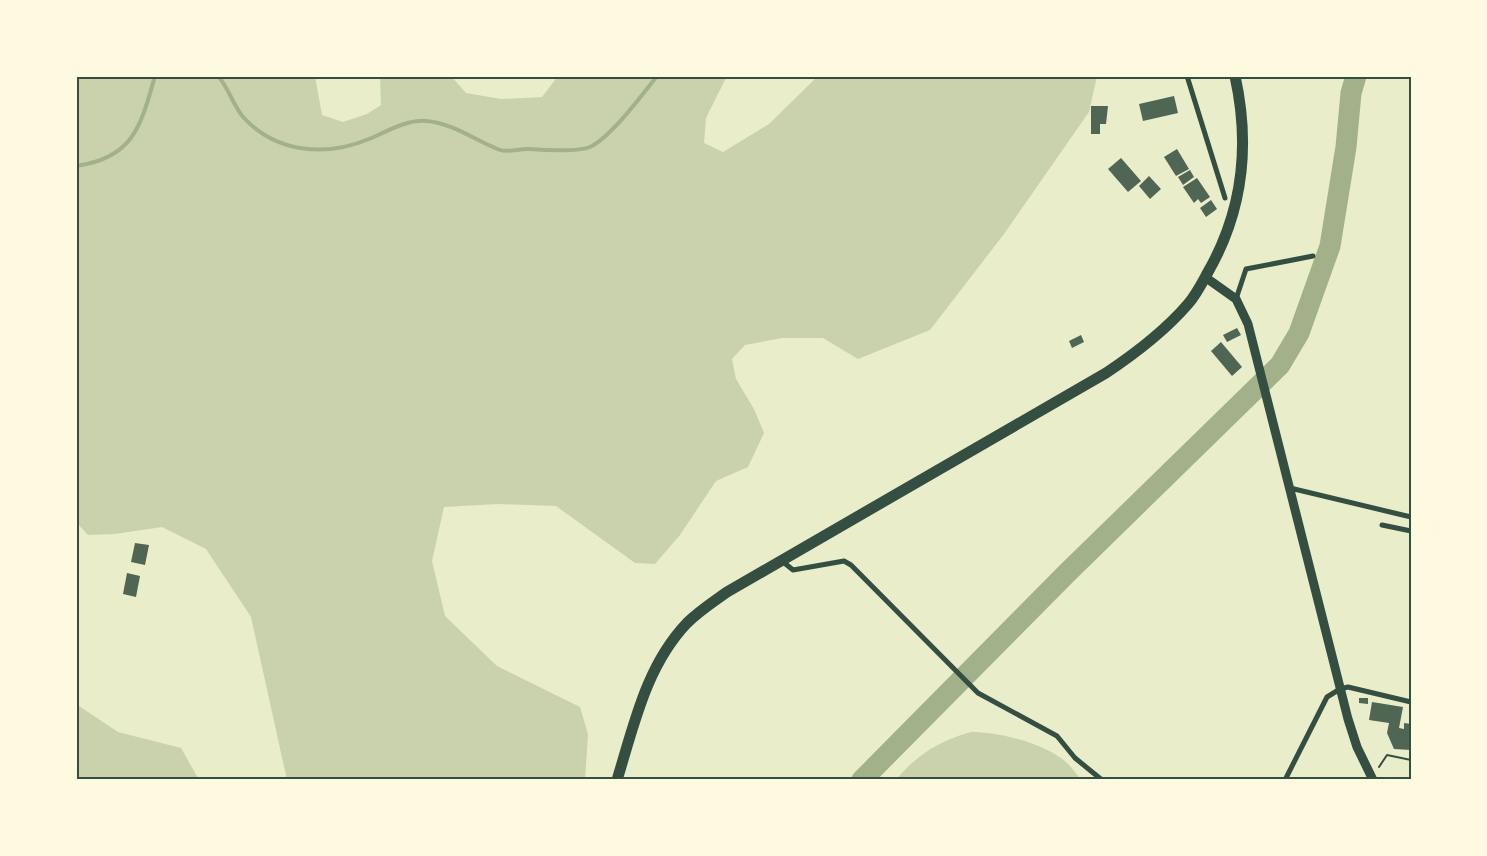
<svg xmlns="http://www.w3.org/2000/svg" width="1487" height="856" viewBox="0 0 1487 856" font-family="Montserrat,sans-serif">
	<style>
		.green { fill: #cad2ad }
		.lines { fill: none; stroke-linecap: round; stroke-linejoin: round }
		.stream { stroke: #a3b18a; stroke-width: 4 }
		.river { stroke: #a3b18a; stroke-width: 21 }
		.building { fill: #4f6655 }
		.path { stroke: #344e41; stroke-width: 2 }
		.minor { stroke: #344e41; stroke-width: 5 }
		.tertiary { stroke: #344e41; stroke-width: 9 }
		.trunk { stroke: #344e41; stroke-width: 11 }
		.neatline { fill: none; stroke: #344e41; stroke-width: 2 }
	</style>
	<rect width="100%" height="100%" fill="#e9edc9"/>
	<!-- green -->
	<g class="green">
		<path d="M76,76H315L322,115L343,122L367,114L381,105L380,76H451L466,93L501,99L542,97L558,76H727L706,118L704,143L723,152L769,124L818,76H1097L1089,112L1004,234L930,330L858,359L823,338H782L745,345L732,359L736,379L754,409L764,433L748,467L716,481L680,535L655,564L635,563L556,506L498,504L444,507L432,561L445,616L497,666L580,707L588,734L585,780H287L251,617L206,549L162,527L115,534L88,535L76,522Z"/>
		<path d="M76,704L118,732L181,748L199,780H76Z"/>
		<path d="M971,732C999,732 1044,743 1066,762C1072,767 1076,774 1081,780H896C916,755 941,740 971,732Z"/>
	</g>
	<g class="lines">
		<!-- stream -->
		<g class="stream">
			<path d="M218,76C229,88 233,106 244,118C277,153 326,157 369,139C386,132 407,119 427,121C455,124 474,140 500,150C508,153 521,148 530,149C542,150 579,152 590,147C611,137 642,95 657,76"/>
			<path d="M76,166C134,158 141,125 155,76"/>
		</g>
		<!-- river -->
		<path class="river" d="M862,780L1067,573L1280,365L1299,333L1330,246L1346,147L1351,93L1356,76"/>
	</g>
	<!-- building -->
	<g class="building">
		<path d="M1174,96L1178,113L1143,121L1139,104Z"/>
		<path d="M1091,106H1108L1106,124H1100V134H1091Z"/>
		<path d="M1177,149L1189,169L1176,176L1164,157Z"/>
		<path d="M1121,158L1141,181L1128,192L1108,169Z"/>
		<path d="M1190,170L1194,177L1183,185L1178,177Z"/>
		<path d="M1149,176L1161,189L1150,199L1139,186Z"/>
		<path d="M1197,178L1210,197L1201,203L1198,199L1194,203L1183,187Z"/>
		<path d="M1211,200L1217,209L1206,217L1200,208Z"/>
		<path d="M1237,328L1241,335L1227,342L1223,335Z"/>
		<path d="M1081,335L1084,342L1072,348L1069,341Z"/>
		<path d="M1221,342L1242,367L1232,376L1211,351Z"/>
		<path d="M135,543L149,545L145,565L131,562Z"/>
		<path d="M127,573L140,576L136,597L123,594Z"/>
		<path d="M1359,698H1368V704L1359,703Z"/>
		<path d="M1372,702L1403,707L1399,728L1404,729V723L1411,724V750L1394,749L1387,733L1389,723L1369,720Z"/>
	</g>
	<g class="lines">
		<!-- path -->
		<path class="path" d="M1379,767L1387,755L1411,760"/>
		<!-- minor -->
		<g class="minor">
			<path d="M1187,76L1225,198"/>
			<path d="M1236,299L1246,269L1313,256"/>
			<path d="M1290,488L1411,517"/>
			<path d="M1382,525L1411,531"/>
			<path d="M782,561L793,570L844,561L851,565L978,693L1057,736L1075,758L1102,780"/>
			<path d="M1285,780L1327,697L1340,689L1348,687L1411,702"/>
		</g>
		<!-- tertiary -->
		<path class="tertiary" d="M1205,277L1236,299L1248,324L1348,719L1357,747L1373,780"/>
		<!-- trunk -->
		<path class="trunk" d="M617,780C634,725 646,666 687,623C699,611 713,602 727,592L1106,373C1136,353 1164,332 1188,304C1196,295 1202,283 1208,272C1243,211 1250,144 1235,76"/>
	</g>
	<!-- border -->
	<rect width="1487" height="856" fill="none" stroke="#fefae0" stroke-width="155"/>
	<rect x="78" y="78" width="1332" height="700" class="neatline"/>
</svg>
